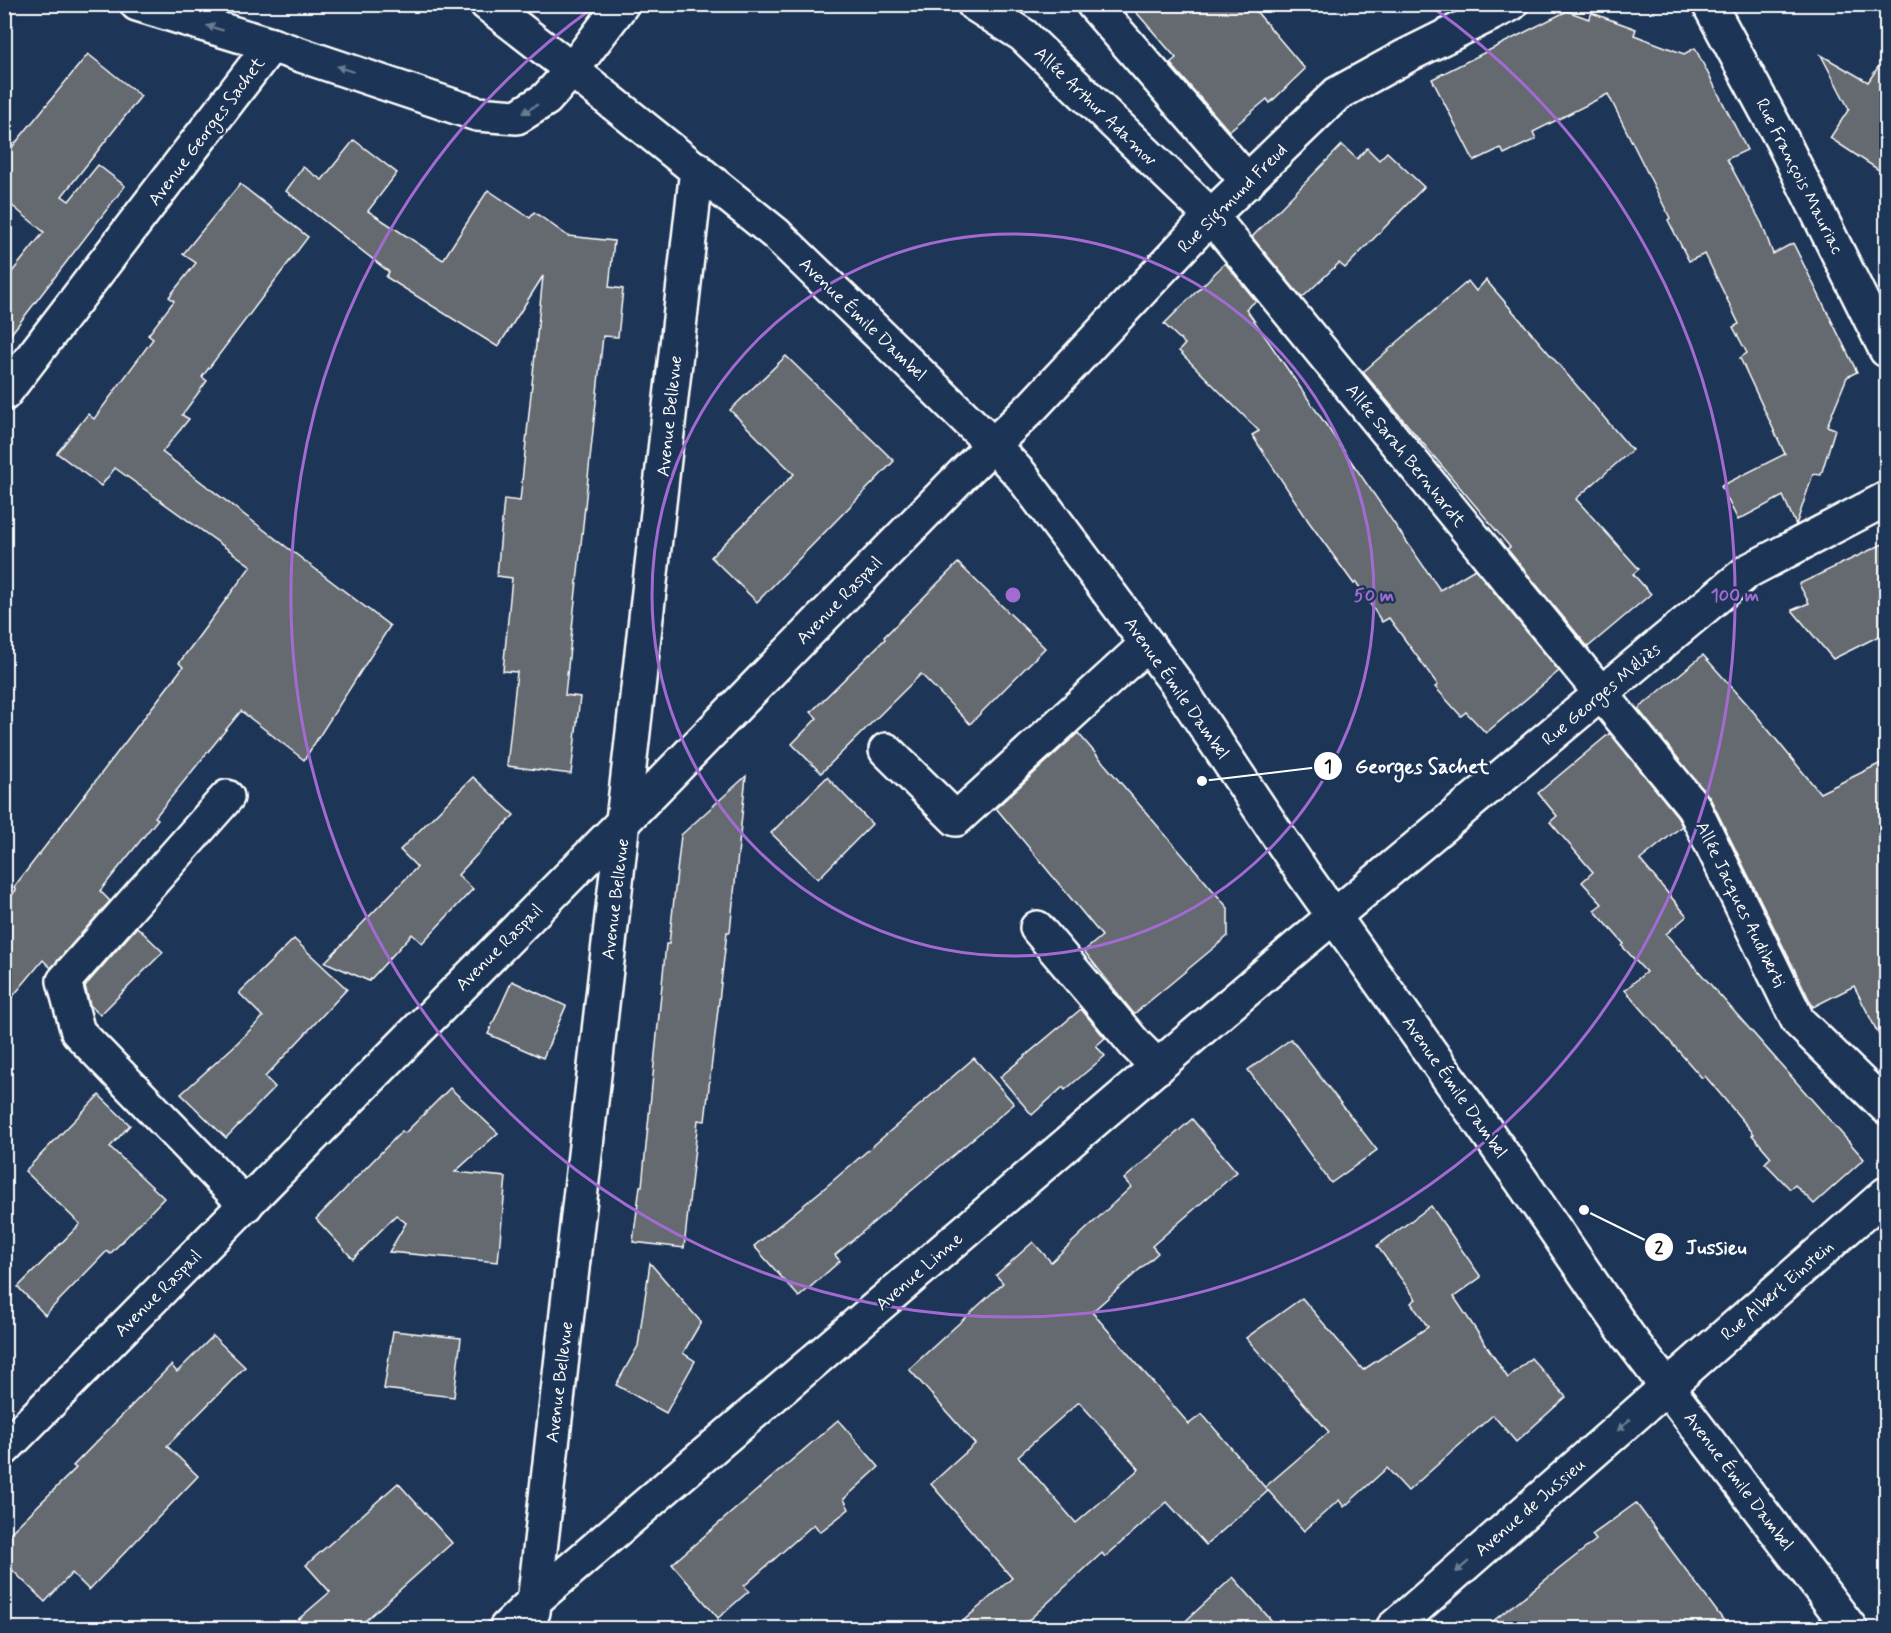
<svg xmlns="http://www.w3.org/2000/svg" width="1891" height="1633" viewBox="0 0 1891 1633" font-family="Mynerve,sans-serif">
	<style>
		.building { fill: #65696f; stroke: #fff; stroke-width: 1.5; fill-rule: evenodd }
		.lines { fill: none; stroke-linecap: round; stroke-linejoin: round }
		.minor-casing { stroke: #fff; stroke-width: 38 }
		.minor { stroke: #1d3557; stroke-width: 33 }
		.oneway { fill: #6c7c92 }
		.ring { fill: none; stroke: #a36bd2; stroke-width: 3 }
		.labels { text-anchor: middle; stroke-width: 5; stroke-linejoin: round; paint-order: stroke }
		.street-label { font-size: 18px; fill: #fff; stroke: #1d3557 }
		.centre { fill: #a36bd2; stroke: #1d3557; stroke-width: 3 }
		.ring-label { font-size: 18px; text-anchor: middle; font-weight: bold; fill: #a36bd2; stroke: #1d3557; stroke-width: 5; stroke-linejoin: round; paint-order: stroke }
		.leader { fill: none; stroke: #fff; stroke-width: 2 }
		.callout-dot { fill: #fff; stroke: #1d3557; stroke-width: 2 }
		.mark-label { font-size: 18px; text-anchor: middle; font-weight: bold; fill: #111 }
		.callout-label { font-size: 20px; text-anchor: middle; font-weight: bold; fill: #fff; stroke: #1d3557; stroke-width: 5; stroke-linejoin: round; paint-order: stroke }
	</style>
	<rect width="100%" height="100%" fill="#1d3557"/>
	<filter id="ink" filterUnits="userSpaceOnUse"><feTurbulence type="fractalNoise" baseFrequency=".0167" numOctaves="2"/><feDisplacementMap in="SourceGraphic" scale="12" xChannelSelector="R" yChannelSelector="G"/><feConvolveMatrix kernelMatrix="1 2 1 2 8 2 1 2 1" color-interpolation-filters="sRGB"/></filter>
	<g filter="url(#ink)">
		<!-- building -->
		<g class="building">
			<path d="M1129,4H1250L1305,69L1270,103L1267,99L1229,131L1170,63L1176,58Z"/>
			<path d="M1567,11L1589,19L1592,13L1636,29L1634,35L1684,54L1695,48L1747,150L1727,159L1762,224L1773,254L1793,243L1857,372L1847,377L1827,426L1835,429L1821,475L1813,474L1796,525L1783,496L1738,520L1721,486L1785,454L1740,358L1747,353L1733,327L1739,324L1705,254L1689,261L1668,220L1670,218L1608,94L1533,132L1536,139L1504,154L1501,148L1474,161L1432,79Z"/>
			<path d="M88,54L141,96L62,196L69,201L98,165L125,186L4,343V282L44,232L4,199V157Z"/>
			<path d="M1887,54V180L1882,172L1830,138L1849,109L1821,55L1868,82Z"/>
			<path d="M354,140L397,173L368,211L443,260L488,190L530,218L534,212L568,236L614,241L609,287L623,289L618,337L603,336L565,695L580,697L571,774L507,766L517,672L503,671L512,578L497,576L504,499L520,501L543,276L498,347L386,277L389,272L286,191L303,167L322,180Z"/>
			<path d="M1342,145L1357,159L1367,148L1379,160L1387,152L1424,187L1345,268L1339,263L1302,298L1252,237Z"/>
			<path d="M240,184L308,237L202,377L207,381L182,415L189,419L162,452L390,626L304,760L241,711L155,817L158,819L100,891L110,901L51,968L43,960L4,1007V905L16,890L14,887L183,667L179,663L251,566L115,468L101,486L57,453L88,414L94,419L153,339L148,335L174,301L169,297L196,263L183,254Z"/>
			<path d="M1225,263L1256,301L1246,309L1440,590L1475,569L1559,671L1486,733L1466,712L1461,716L1435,687L1438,685L1389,618L1382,622L1356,582L1354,584L1309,522L1252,435L1259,431L1179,351L1185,344L1164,324Z"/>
			<path d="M1486,280L1632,450L1576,499L1639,569L1633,574L1651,594L1588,647L1507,549L1510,547L1363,372L1468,281L1476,291Z"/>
			<path d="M786,356L894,461L757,602L711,557L794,474L730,410Z"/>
			<path d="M1887,542V632L1833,659L1792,610L1809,603L1799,584Z"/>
			<path d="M958,563L1045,648L970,724L921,674L821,773L792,744L817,718L811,712L885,639L884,637Z"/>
			<path d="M1703,655L1747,704L1820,793L1887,760V1051L1854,986L1813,1007L1710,798L1638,709Z"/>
			<path d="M1078,733L1228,908V936L1134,1014L1084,951L1102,936L996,808Z"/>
			<path d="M1610,733L1677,816L1682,826L1640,860L1687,916L1666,934L1864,1159L1814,1204L1795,1185L1790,1189L1765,1163L1771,1157L1752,1135L1754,1134L1705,1076L1702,1078L1625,990L1646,972L1622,946L1624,944L1594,910L1602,904L1582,882L1593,872L1550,822L1557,816L1538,793Z"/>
			<path d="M746,776L730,932H727L705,1121L698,1120L684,1248L633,1242L640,1186H642L666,944H669L681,835Z"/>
			<path d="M473,777L514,815L458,875L473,889L422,943L412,934L369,981L325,962L417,867L400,850Z"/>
			<path d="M827,777L872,824L818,879L771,833Z"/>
			<path d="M137,927L163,952L100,1015L90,1005L85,986Z"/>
			<path d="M294,939L347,989L265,1077L275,1087L226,1138L181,1094L233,1047L263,1017L239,993Z"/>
			<path d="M512,981L566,1006L543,1058L488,1034Z"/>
			<path d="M1081,1009L1105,1038L1096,1046L1105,1056L1065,1090L1063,1087L1032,1115L1000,1077Z"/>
			<path d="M1291,1039L1377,1150L1331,1183L1248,1070Z"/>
			<path d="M974,1058L1014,1104L835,1255L840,1261L799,1297L754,1246L828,1185Z"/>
			<path d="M450,1088L498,1133L455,1172L506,1177L498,1262L389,1252L406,1223L396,1215L353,1259L316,1219L402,1131L405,1133Z"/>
			<path d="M99,1095L130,1125L110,1147L164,1198L110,1254L107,1251L45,1315L18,1287L80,1224L25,1171Z"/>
			<path d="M1192,1119L1237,1172L1152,1246L1158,1253L1092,1312L1189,1424L1202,1414L1268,1491L1206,1545L1167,1502L1105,1557L1102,1553L1019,1629H954L1012,1578L931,1484L975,1444L909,1369L1003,1283L996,1275L1033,1242L1051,1262L1131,1187L1124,1179ZM1079,1402L1139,1469L1076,1523L1018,1456Z"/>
			<path d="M1431,1206L1481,1277L1454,1297L1508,1378L1531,1358L1566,1397L1516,1442L1493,1415L1408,1491L1387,1468L1344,1507L1339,1500L1304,1531L1265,1487L1329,1432L1246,1338L1302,1298L1363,1370L1428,1327L1411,1303L1416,1299L1377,1246Z"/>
			<path d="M650,1263L701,1322L683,1353L695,1361L666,1413L616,1385L638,1346Z"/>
			<path d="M393,1331L461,1338L454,1397L384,1389Z"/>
			<path d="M213,1336L245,1367L167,1446L198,1476L89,1590L72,1573L45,1602L4,1562V1539L76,1468L73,1466L171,1365L177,1372Z"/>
			<path d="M838,1420L879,1467L844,1499L849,1509L820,1532L814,1524L744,1586L749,1591L718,1618L672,1564Z"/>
			<path d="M398,1483L452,1543L356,1629H287L330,1592L306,1565Z"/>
			<path d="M1636,1503L1730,1629H1483L1596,1540L1592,1535Z"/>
			<path d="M1233,1577L1279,1629H1177Z"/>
		</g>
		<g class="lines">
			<defs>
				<g id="minor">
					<path d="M137,4L271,45L477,114L517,117L546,99L572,70L622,4"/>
					<path d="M487,4L572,70L776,234L992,444L1021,475L1177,684L1303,873L1521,1180L1628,1336L1850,1628"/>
					<path d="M974,4L1023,35L1211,216L1693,806L1798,1021L1886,1107"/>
					<path d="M1093,4L1248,182"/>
					<path d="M1709,4L1782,140L1886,350"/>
					<path d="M4,394L271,45"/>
					<path d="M886,750L956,819L1147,644"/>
					<path d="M227,797L64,981L78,1032L246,1205"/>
					<path d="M1037,928L1135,1044L1158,1067"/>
					<path d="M4,1449L623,822L962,475L1032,407L1211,216L1337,94L1406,56L1511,4"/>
					<path d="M533,1612L697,169"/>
					<path d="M506,1628L535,1600L1297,947L1748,571L1886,499"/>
					<path d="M1393,1628L1886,1194"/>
				</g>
			</defs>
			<!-- minor casing -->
			<use href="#minor" class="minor-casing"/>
			<!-- minor -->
			<use href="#minor" class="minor"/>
		</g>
		<!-- one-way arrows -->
		<defs><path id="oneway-solid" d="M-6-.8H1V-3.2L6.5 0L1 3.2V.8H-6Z" transform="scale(1.5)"/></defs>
		<g class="oneway">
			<use href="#oneway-solid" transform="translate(215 28) rotate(-163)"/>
			<use href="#oneway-solid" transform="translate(345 69) rotate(-162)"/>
			<use href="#oneway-solid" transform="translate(530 109) rotate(149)"/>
			<use href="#oneway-solid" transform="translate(1624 1425) rotate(139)"/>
			<use href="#oneway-solid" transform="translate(1462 1567) rotate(139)"/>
		</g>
	</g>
	<!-- distance rings -->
	<g class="ring">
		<circle cx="1013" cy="595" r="361"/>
		<path d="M1432 7A722 722 0 1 1 594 7"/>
	</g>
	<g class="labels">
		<!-- street labels -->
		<g class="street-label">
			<text transform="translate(1096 106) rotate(44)" y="6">Allée Arthur Adamov</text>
			<text transform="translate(206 131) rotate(-53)" y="6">Avenue Georges Sachet</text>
			<text transform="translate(1800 176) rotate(63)" y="6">Rue François Mauriac</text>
			<text transform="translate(1232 198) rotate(-45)" y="6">Rue Sigmund Freud</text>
			<text transform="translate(863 319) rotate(44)" y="6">Avenue Émile Dambel</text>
			<text transform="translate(669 416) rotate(-84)" y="6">Avenue Bellevue</text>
			<text transform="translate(1406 455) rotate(51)" y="6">Allée Sarah Bernhardt</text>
			<text transform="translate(839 600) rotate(-46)" y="6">Avenue Raspail</text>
			<text transform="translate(1177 688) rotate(55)" y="6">Avenue Émile Dambel</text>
			<text transform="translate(1601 694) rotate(-40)" y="6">Rue Georges Méliès</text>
			<text transform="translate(615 899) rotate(-83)" y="6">Avenue Bellevue</text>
			<text transform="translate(1741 904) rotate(64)" y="6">Allée Jacques Audiberti</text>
			<text transform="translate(499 947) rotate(-45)" y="6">Avenue Raspail</text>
			<text transform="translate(1455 1087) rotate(55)" y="6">Avenue Émile Dambel</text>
			<text transform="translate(919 1271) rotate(-41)" y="6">Avenue Linne</text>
			<text transform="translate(1777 1290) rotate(-41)" y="6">Rue Albert Einstein</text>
			<text transform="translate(158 1293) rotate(-45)" y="6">Avenue Raspail</text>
			<text transform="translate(559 1382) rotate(-83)" y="6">Avenue Bellevue</text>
			<text transform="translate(1739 1481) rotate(53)" y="6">Avenue Émile Dambel</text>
			<text transform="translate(1530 1507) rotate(-41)" y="6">Avenue de Jussieu</text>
		</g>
	</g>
	<circle cx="1013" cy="595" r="9" class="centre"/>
	<g class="ring-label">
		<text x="1374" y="601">50 m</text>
		<text x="1735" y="601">100 m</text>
	</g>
	<!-- callouts -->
	<path class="leader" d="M1202 781L1328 766M1584 1210L1659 1247"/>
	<g class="callout-dot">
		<circle cx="1202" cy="781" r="6"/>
		<circle cx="1584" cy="1210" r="6"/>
		<circle cx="1328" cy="766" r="15"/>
		<circle cx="1659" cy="1247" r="15"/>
	</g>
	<g class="mark-label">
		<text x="1328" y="772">1</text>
		<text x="1659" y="1253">2</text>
	</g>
	<g class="callout-label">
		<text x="1422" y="773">Georges Sachet</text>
		<text x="1716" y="1254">Jussieu</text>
	</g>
	<!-- margin -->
	<rect width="1891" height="1633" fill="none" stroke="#1d3557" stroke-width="24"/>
	<rect x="12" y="12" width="1867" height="1609" fill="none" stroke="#fff" stroke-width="2" filter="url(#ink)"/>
</svg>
